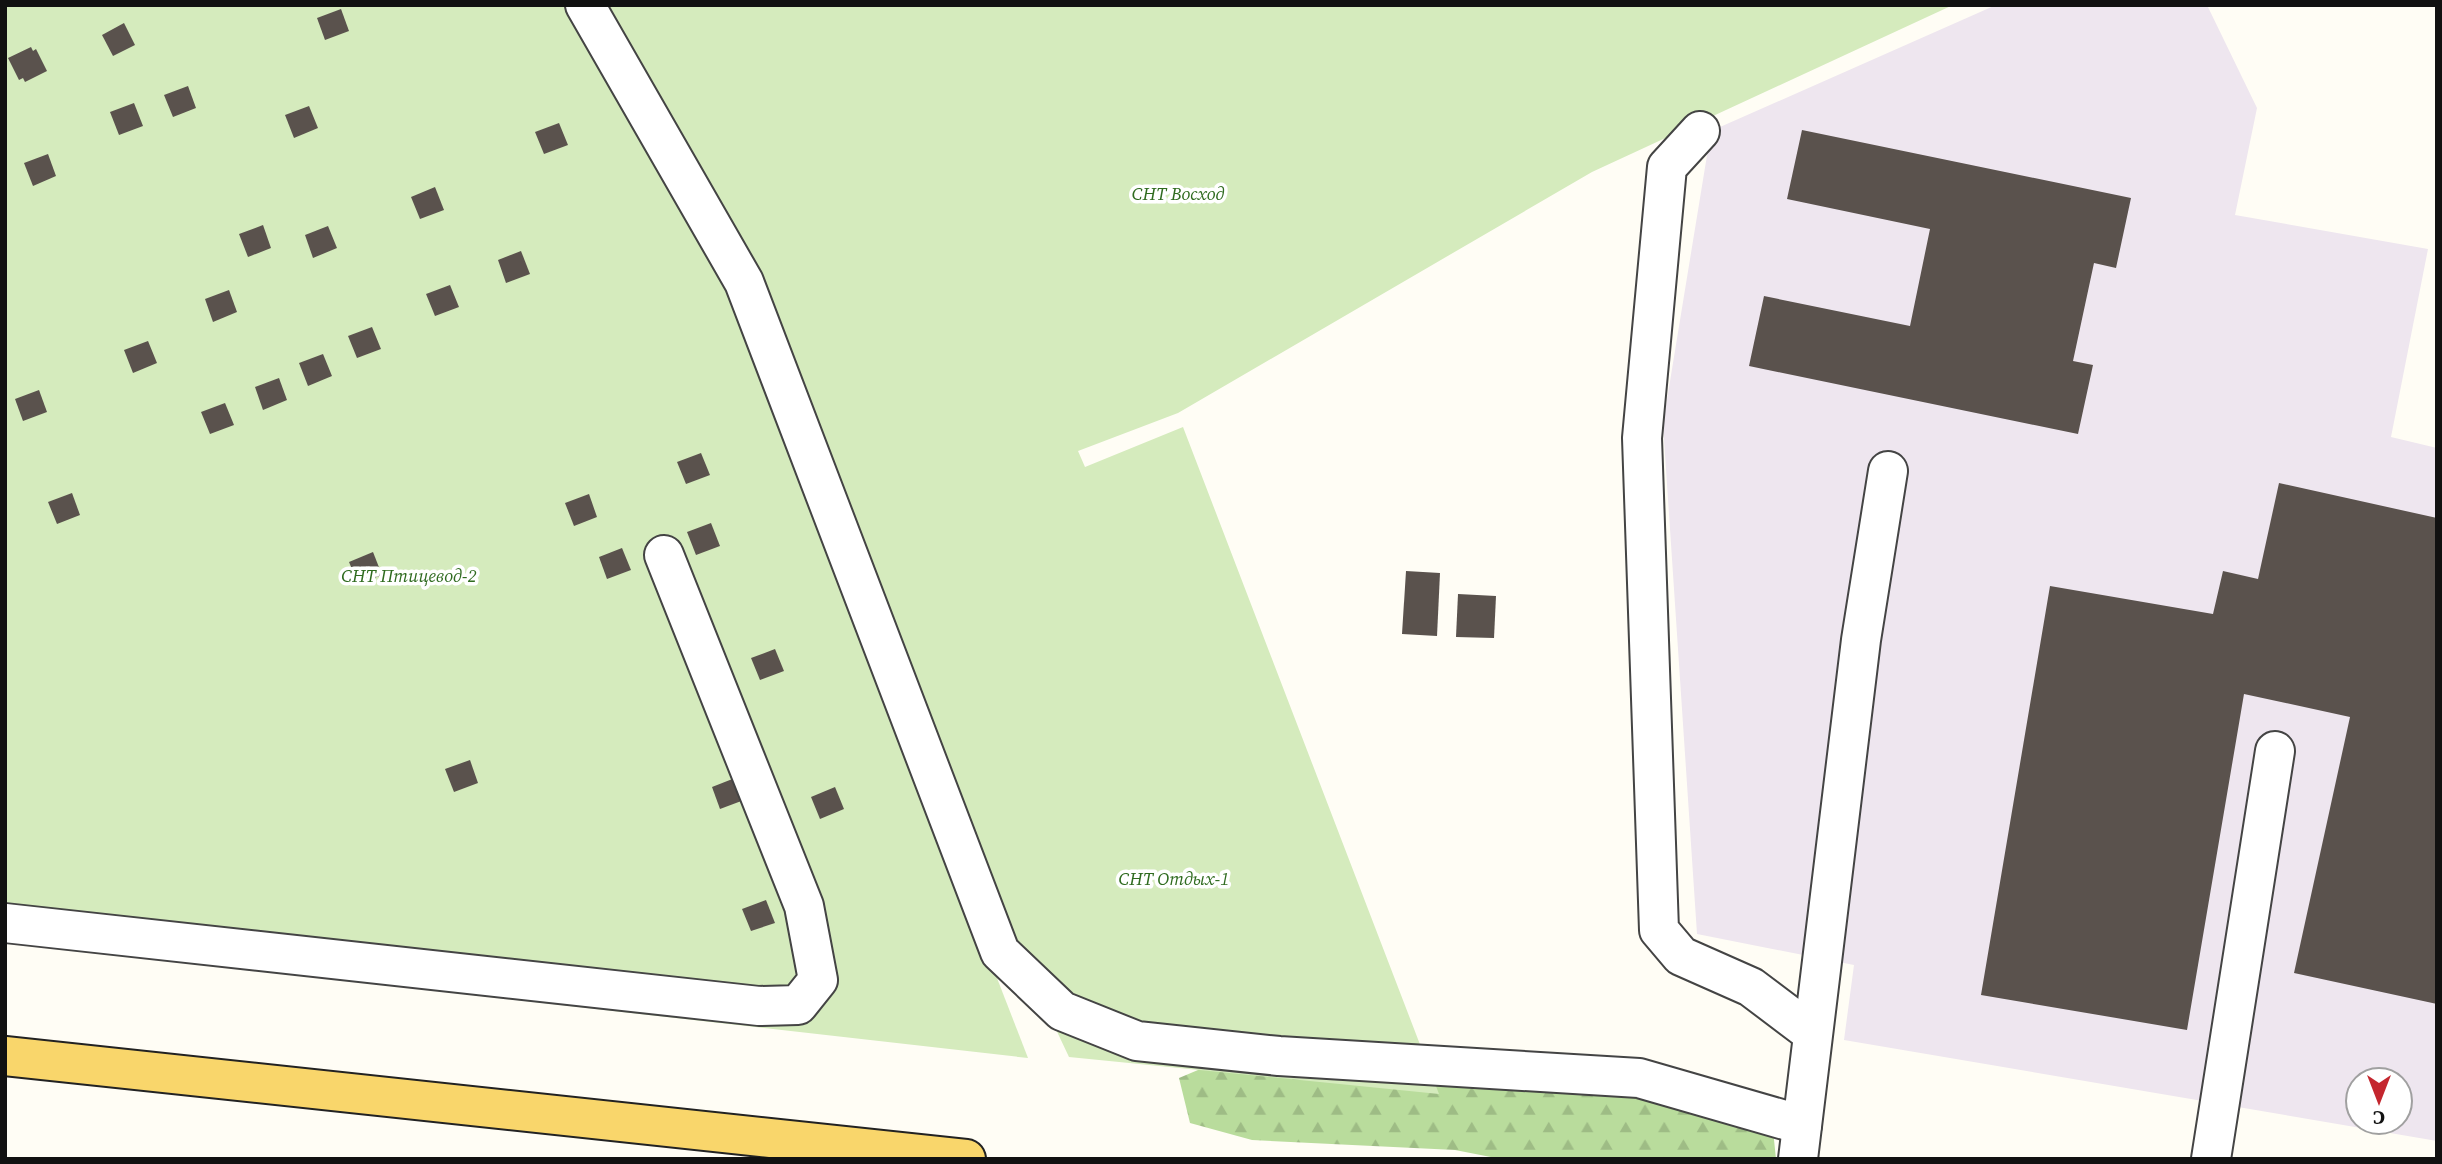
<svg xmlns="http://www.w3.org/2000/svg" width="2442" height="1164" viewBox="0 0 2442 1164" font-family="'Source Serif 4',serif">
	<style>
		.industrial { fill: #eee6ef; fill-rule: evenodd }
		.forest { fill: url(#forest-firs) }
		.garden { fill: #d5ebbd }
		.building { fill: #5a524d }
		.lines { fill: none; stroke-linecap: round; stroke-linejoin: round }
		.minor-casing { stroke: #444; stroke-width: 42 }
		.major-casing { stroke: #222; stroke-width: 42 }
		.minor { stroke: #fff; stroke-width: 38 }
		.major { stroke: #f9d66b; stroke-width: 38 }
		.labels { text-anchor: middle; stroke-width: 7; stroke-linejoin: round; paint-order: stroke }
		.park-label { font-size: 18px; font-style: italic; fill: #2f6b1f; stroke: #fff }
	</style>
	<defs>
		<pattern id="forest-firs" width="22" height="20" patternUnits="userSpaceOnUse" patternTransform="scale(1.75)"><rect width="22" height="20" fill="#b9dc9c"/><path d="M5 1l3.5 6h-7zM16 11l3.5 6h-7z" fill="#9ebc85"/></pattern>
	</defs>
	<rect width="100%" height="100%" fill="#fffdf5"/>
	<!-- industrial -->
	<path class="industrial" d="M1996,5H2207L2257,108L2235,215L2428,249L2391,437L2437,448V1141L1844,1040L1854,965L1697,934L1663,424L1711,131ZM2358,1080H2400V1122H2358Z"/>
	<!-- forest -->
	<path class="forest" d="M1217,1062L1650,1096L1773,1130L1776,1159H1501L1455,1150L1252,1140L1190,1123L1179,1078Z"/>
	<!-- garden -->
	<g class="garden">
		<path d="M5,5H570L729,287L1028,1058L5,942Z"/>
		<path d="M606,5H1953L1592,172L1178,413L1078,451L1085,467L1183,427L1439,1094L1069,1057L1016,945Z"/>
	</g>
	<!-- building -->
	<g class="building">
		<path d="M341,9L349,31L325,40L317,18Z"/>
		<path d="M124,23L135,45L113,56L102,35Z"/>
		<path d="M31,47L33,51L36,49L47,71L25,82L23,78L19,80L8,58Z"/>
		<path d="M188,86L196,108L173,117L164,95Z"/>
		<path d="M134,103L143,126L119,135L110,112Z"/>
		<path d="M309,106L318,128L294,138L285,115Z"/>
		<path d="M559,123L568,145L544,154L535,132Z"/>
		<path d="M1802,130L2131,198L2116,268L2094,263L2073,361L2093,365L2078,434L1749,366L1764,296L1910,326L1930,229L1787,199Z"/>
		<path d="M48,154L56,176L33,186L24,163Z"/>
		<path d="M435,187L444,210L420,219L411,197Z"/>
		<path d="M263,225L271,248L248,257L239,234Z"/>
		<path d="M328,226L337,248L313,258L305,235Z"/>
		<path d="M521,251L530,274L506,283L498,260Z"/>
		<path d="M450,285L459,307L435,316L426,294Z"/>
		<path d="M229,290L237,312L213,322L205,299Z"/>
		<path d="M372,327L381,349L357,358L348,336Z"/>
		<path d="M148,341L157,363L133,373L124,350Z"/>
		<path d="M323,354L332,376L308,386L299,363Z"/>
		<path d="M279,378L287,400L263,410L255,387Z"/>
		<path d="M39,390L47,412L23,421L15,399Z"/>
		<path d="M225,403L234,425L210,434L201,412Z"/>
		<path d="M701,453L710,475L686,484L677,462Z"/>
		<path d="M2279,483L2437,518V1004L2294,973L2350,717L2244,694L2187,1030L1981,995L2050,586L2213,614L2223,571L2258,579Z"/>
		<path d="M72,493L80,515L57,524L48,502Z"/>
		<path d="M589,494L597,517L574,526L565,503Z"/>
		<path d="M711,523L720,546L696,555L687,532Z"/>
		<path d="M622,548L631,570L607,579L599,557Z"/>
		<path d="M373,552L382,575L358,584L349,562Z"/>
		<path d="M1406,571L1440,573L1437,636L1402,634Z"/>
		<path d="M1458,594L1496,596L1494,638L1456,637Z"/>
		<path d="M775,649L784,671L760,680L751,658Z"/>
		<path d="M470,760L478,783L454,792L445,769Z"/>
		<path d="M735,778L744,800L720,809L712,787Z"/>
		<path d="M835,787L844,809L820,819L811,797Z"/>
		<path d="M766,900L775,923L751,931L742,909Z"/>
	</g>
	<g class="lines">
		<defs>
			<g id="minor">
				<path d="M585,5L744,282L1000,952L1062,1011L1137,1041L1279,1056L1639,1078L1802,1125"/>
				<path d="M1700,131L1667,167L1642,438L1659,930L1681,956L1751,987L1812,1033"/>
				<path d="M5,923L759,1006L798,1005L818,980L804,906L664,555"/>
				<path d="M1798,1159L1861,640L1888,471"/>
				<path d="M2211,1159L2275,751"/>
			</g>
			<path id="major" d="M5,1056L966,1159"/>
		</defs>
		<!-- minor casing -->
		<use href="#minor" class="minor-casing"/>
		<!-- major casing -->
		<use href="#major" class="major-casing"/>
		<!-- minor -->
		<use href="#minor" class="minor"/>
		<!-- major -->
		<use href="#major" class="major"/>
	</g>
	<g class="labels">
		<!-- park labels -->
		<g class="park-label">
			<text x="1178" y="200">СНТ Восход</text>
			<text x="409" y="582">СНТ Птицевод-2</text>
			<text x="1174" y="885">СНТ Отдых-1</text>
		</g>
	</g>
	<!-- border -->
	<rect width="2442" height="1164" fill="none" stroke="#111111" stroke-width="14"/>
	<!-- north arrow -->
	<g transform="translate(2379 1101) rotate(180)"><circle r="33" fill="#ffffff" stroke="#a0a0a0" stroke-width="2"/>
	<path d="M0-5L12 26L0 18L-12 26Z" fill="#c4262e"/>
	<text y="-10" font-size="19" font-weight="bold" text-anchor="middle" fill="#111111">С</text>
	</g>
</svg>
